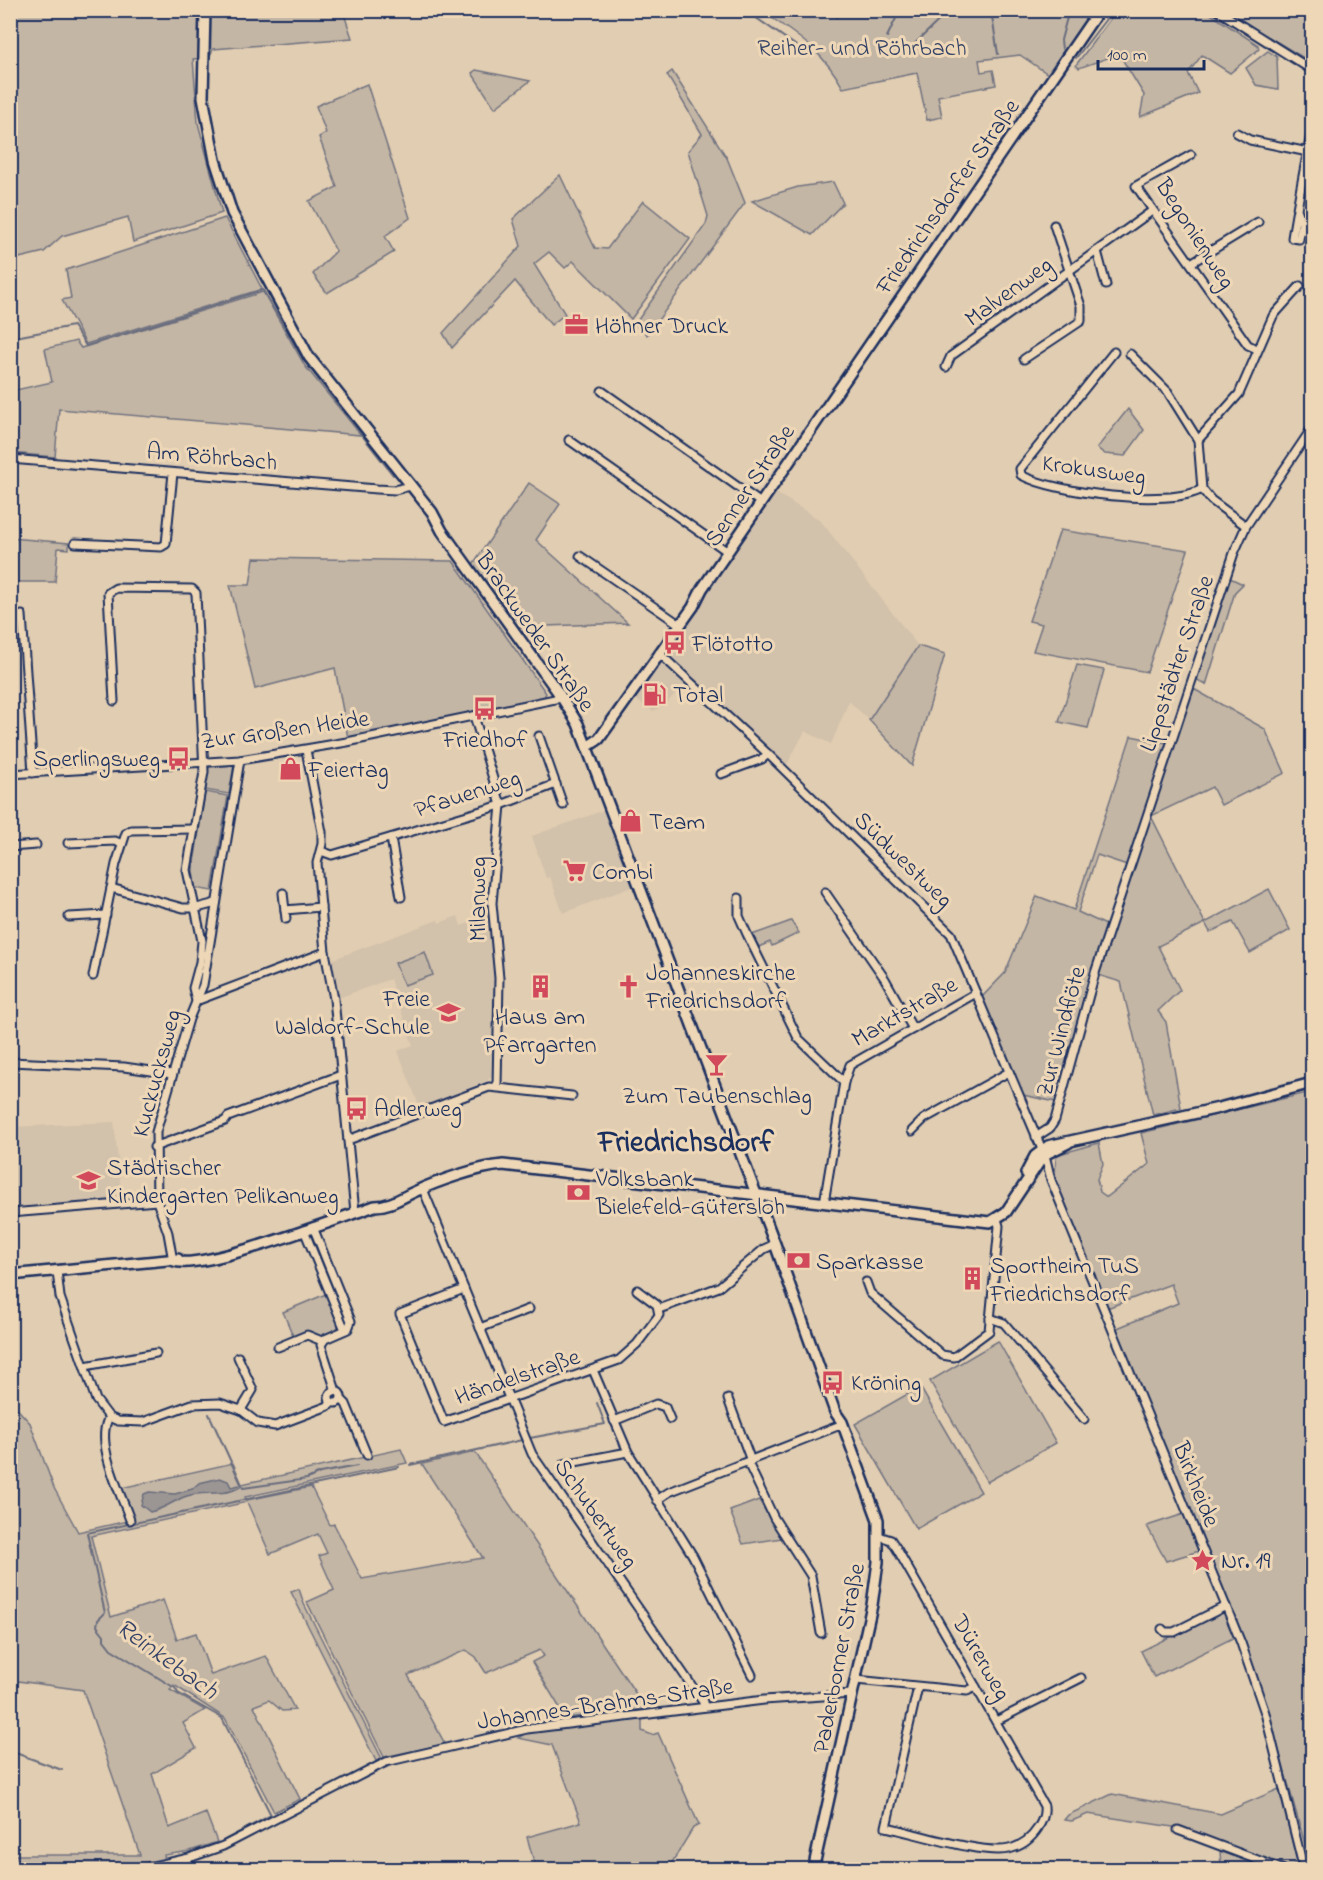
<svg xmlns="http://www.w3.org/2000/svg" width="1323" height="1880" viewBox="0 0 1323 1880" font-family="'Indie Flower',sans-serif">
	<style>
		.built { fill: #d2c1ab }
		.green { fill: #c4b6a4; stroke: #707281; stroke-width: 1.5 }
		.water { fill: #9b9593; stroke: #686c7e; stroke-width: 1.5 }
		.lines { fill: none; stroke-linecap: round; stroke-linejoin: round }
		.stream { stroke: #686c7e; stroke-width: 2 }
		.minor-casing { stroke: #1b2f5e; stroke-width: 11 }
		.secondary-casing { stroke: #1b2f5e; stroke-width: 14 }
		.minor { stroke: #eed7b6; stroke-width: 7 }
		.secondary { stroke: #eed7b6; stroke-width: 9 }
		.labels { text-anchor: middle; stroke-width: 6; stroke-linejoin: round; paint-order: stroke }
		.park-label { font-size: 24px; fill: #344368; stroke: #eed7b6 }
		.street-label { font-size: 24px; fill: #1b2f5e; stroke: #eed7b6 }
		.poi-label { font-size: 24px; fill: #1b2f5e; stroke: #eed7b6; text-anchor: start }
		.water-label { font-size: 26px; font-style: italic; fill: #354369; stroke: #eed7b6 }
		.district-label { font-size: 30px; font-weight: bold; fill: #1b2f5e; stroke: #eed7b6 }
	</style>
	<rect width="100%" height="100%" fill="#e1cdb1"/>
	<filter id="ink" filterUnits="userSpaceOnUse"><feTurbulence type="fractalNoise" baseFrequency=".0167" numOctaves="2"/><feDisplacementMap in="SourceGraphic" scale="12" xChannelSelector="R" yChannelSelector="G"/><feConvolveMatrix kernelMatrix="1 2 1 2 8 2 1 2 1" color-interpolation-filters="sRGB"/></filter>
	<g filter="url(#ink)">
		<!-- built -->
		<g class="built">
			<path d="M776,493L820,520L918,646L869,720L849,701L831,744L805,731L786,766L665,654Z"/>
			<path d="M662,660L687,681L666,704L653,711L633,698L658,661Z"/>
			<path d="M605,810L634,886L563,913L550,877L546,878L532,836Z"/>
			<path d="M458,916L461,926L488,916L495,978L494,1074L488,1080L420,1108L398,1051L413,1045L390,979L338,998L331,960L438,920L439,923Z"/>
			<path d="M114,1122L122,1199L11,1207V1127Z"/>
		</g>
		<!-- green -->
		<g class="green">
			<path d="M10,11H343L352,38L213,49L209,58L193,59L198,123L222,213L133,242L128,217L62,236L44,252L19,258L10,219Z"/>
			<path d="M762,11H1092L1048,74L1020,55L979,60L981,72L993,70L996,85L938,96L942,117L927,120L917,73L843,88C823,50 796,35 762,11Z"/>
			<path d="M1116,11H1206L1258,45L1259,49L1230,73L1202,55L1188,73L1198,93L1140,117L1144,95L1119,54L1079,68L1076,65Z"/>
			<path d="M1226,11H1312V63Z"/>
			<path d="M1268,51L1277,57L1278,89L1256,85L1246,68Z"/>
			<path d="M476,70L530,81L495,108L472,73Z"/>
			<path d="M672,71L727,158L745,203L647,335L635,324L706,224L708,216L688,151L702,134L667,75Z"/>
			<path d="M367,84L410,218L385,236L394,252L327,293L313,274L336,251L309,201L337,187L319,137L326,133L316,106Z"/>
			<path d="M560,175L595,248L607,249L643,201L690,239L631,319L573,261L565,268L549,252L534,264L565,314L551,325L515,281L452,348L443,333L521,246L513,219Z"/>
			<path d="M833,182L843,203L812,235L752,201L798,187Z"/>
			<path d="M225,218L262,289L86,344L62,300L71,298L66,270Z"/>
			<path d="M263,292L305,366L361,435L59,409L55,457L11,453V391L52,382L45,349L76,341L81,348Z"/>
			<path d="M1128,409L1144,430L1125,456L1105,454L1097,448Z"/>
			<path d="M529,483L560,504L536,540L628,623L518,627L473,564Z"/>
			<path d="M1060,530L1188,550L1147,672L1033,651L1042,624L1029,621Z"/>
			<path d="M11,538L69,543V549L58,548L55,582H11Z"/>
			<path d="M254,558L453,561L546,693L544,697L348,738L335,668L255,689L230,585H250Z"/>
			<path d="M1230,578L1243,584L1235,592L1206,685L1196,679Z"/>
			<path d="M918,646L945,654L912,766L869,720Z"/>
			<path d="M1077,665L1104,670L1088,728L1059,722Z"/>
			<path d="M1192,688L1265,729L1285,773L1221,805L1212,787L1151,816L1205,923L1269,889L1290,930L1250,953L1233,922L1210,932L1205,923L1158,946L1180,990L1158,1011L1166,1022L1181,1108L1153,1115L1121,982L1098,975Z"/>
			<path d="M1131,736L1167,743L1127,865L1097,855L1078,912L1106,925L1056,1102L1023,1095L982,997L1005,973L1037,896L1074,910Z"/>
			<path d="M234,765L229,794L205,790L209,767Z"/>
			<path d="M205,792L228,796L212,891L195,888L193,870Z"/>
			<path d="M791,921L799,933L772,946L770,942L759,947L752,935Z"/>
			<path d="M425,952L433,975L404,985L395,963Z"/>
			<path d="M1307,1093L1312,1101V1178L1309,1182L1307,1221L1312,1218V1869L1268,1712L1115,1329L1178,1303L1171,1284L1107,1308L1055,1180L1056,1155L1099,1143L1103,1164L1097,1179L1100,1192L1107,1197L1149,1164L1141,1133Z"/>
			<path d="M326,1294L339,1323L337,1329L320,1336L310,1331L294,1338L283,1312Z"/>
			<path d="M998,1341L1056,1443L987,1482L930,1381Z"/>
			<path d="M920,1387L981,1492L916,1529L855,1424Z"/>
			<path d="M11,1402L30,1423L54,1488L78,1532L132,1520L121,1488L233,1463L242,1484L401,1449L407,1463L245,1497L247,1500L311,1487L330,1525L334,1524L362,1579L483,1558L422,1464L475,1452L646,1709L566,1718L532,1662L544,1656L540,1650L486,1673L476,1657L466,1650L408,1675L445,1744L384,1757L307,1602L334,1590L319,1556L327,1553L318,1534L270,1554L247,1502L91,1536L111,1617L163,1600L177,1639L196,1633L211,1675L266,1656L295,1710L282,1711L269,1700L254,1706L300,1799L274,1812L225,1718L174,1685L170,1690L205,1710L183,1723L196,1748L152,1774L169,1828L206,1813L217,1842L190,1851L164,1855L165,1860L123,1869L11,1870V1855H140L83,1690L11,1680Z"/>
			<path d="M759,1500L782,1538L743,1544L730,1511Z"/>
			<path d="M1184,1514L1199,1551L1166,1561L1147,1526Z"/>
			<path d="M299,1589L304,1604L382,1759L376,1761L291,1592Z"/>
			<path d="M1224,1610L1235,1637L1154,1677L1141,1651Z"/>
			<path d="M637,1718L642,1721V1731L652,1735L658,1733L699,1825L693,1828L668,1869H536L527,1837L581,1822L552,1745L518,1738L529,1731Z"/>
			<path d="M1279,1789L1297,1861L1290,1868L1186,1829L1088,1814L1072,1821L1064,1820L1068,1815L1112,1794L1221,1814Z"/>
			<path d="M1220,1850L1274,1869H1221Z"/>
		</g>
		<!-- water -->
		<path class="water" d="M220,1478L228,1481L231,1487L239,1485L240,1487C223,1498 202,1489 184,1497C172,1502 164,1509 150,1512L141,1505L144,1494L149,1492L175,1494L192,1489L199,1483Z"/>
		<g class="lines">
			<!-- stream -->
			<g class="stream">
				<path d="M42,10L56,14L78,10"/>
				<path d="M79,10L106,14L119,10"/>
				<path d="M745,10L812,57"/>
				<path d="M991,10L998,54"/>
				<path d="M837,17L839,10"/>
				<path d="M887,37L900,10"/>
				<path d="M1062,49L1061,40L1069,10"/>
				<path d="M906,52L950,10"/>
				<path d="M1076,58L1113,10"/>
				<path d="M887,329L1016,140"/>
				<path d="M10,338L73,326L86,346L263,290L304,361L393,475"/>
				<path d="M795,462L874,348"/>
				<path d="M209,1414L243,1488L307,1479L320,1473L357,1466"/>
				<path d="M530,1438L605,1424L597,1403"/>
				<path d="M410,1465L522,1440"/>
				<path d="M10,1751L62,1770"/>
				<path d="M225,1840L271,1815L222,1718L178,1693L175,1688L111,1649L104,1640V1635L97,1626L98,1620L105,1613L87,1533L399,1467"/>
				<path d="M111,1870L191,1853L217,1844"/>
			</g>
			<defs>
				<g id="minor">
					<path d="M1217,10L1312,70"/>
					<path d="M1237,133L1250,140L1308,152"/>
					<path d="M1191,155L1136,186L1248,345L1257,349"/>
					<path d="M1297,209L1302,223L1299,239L1292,238C1298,201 1305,165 1312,129"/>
					<path d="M1097,251L1106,285"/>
					<path d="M1191,263L1258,222"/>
					<path d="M1114,352L1020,469L1021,475C1054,493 1169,508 1202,489"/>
					<path d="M1130,354L1168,392L1198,440L1202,489L1211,500L1246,526"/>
					<path d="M1024,359L1081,321V306L1054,225"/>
					<path d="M946,367L951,356L1152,211"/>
					<path d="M602,391L761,503"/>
					<path d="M569,440L728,552"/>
					<path d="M1198,440L1239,394L1273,316L1300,286"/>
					<path d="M10,459L377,489L395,490L410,486"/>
					<path d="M75,543L161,547L166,544L173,473"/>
					<path d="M580,556L679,624"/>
					<path d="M22,615L33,773"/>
					<path d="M659,653L768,754L951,934L1046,1159L1051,1180L1241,1643L1265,1713L1304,1870"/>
					<path d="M114,701L108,593L116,588L192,589L196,593L204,772L187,870L202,941L200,962L193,988L196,1001L325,952"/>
					<path d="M474,716L501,805L492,903L499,978L497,1087"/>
					<path d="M539,736L563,805"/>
					<path d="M306,750L322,832V844L317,863L325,952L334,999L355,1212"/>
					<path d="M10,774L240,760L347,742L555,699L560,695"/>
					<path d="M721,774L762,759L768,754"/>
					<path d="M391,838L401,897"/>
					<path d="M68,843L115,841L122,844"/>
					<path d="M10,847L36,845"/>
					<path d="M321,851L332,855L501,805L556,784"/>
					<path d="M111,888L183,908H197L216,903"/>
					<path d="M825,892L885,979L913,1029"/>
					<path d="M283,893L286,919"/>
					<path d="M739,898V916L747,934L798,1038L844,1082"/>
					<path d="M285,910L321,907"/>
					<path d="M69,917L106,915"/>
					<path d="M93,976L116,864L126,833L131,830L194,829"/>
					<path d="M10,1062L124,1067L172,1074"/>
					<path d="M912,1131L924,1119L1009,1072"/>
					<path d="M1036,1137L1050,1128L1055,1120L1095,973L1234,553L1246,526L1312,428"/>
					<path d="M348,1140L489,1087L572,1096"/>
					<path d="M154,1147L225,1121L228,1117L341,1075"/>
					<path d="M423,1189L532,1454L703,1702L704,1707"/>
					<path d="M824,1203L844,1082L850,1065L976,993"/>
					<path d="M10,1213L157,1201"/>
					<path d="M313,1227L351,1321L348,1329L325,1339L321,1345L336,1391"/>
					<path d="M304,1230L345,1330"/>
					<path d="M173,1261L168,1233L157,1201L156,1132L189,1019L203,985L240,760"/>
					<path d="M57,1271L60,1297L96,1400L109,1417L118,1421L143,1422L192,1404L220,1403L241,1410L258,1423L275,1426L328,1406L331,1402"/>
					<path d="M866,1282L870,1293L942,1355L954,1357L989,1331L999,1226L997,1219"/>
					<path d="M464,1289L400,1314L444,1422L619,1360L637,1344L659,1315L657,1305L637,1290"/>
					<path d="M659,1309L719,1287L764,1249L775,1244"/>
					<path d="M990,1318L1004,1323L1084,1419"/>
					<path d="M480,1328L529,1309"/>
					<path d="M278,1347L307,1335L322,1341"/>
					<path d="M238,1357L253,1390L241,1410"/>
					<path d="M85,1366L156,1353"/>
					<path d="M593,1370L628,1452L693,1556L752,1675"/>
					<circle cx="335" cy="1397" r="6"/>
					<path d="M341,1399L346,1404L367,1455"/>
					<path d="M728,1399L751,1461"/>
					<path d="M109,1417C94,1443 121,1493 130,1520"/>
					<path d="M614,1421L656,1404L665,1407L670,1419"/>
					<path d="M748,1463L774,1518L811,1576L821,1633"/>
					<path d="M564,1464L628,1452"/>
					<path d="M657,1500L669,1492L843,1424"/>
					<path d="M879,1536L891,1540L897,1549L1044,1806C1045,1815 1042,1821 1038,1828C1031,1839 1022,1846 1009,1849C983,1855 915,1833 886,1827L918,1687"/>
					<path d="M1162,1629L1165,1632H1174L1226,1606"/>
					<path d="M856,1680L967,1691L976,1687"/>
					<path d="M996,1721L1081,1678"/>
					<path d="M1178,1830L1284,1870"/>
					<path d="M136,1870L189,1858L223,1846L386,1762L527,1729L764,1700L852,1694"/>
				</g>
				<g id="secondary">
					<path d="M205,10L203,97L215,160L232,213L309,357L432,512L442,531L560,695L578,724L775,1244L835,1412L842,1422L878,1520V1562L872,1605L813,1870"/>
					<path d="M587,747L599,739L693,607L702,589L1099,10"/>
					<path d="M1026,1173L1035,1156L1048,1146L1219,1108L1312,1083"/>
					<path d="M174,1261C203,1271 339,1218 375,1206C390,1206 401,1198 414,1192C438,1181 478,1167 503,1165L990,1222L1006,1212L1044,1155L1068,1143"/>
					<path d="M10,1275L178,1259"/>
				</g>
			</defs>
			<!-- minor casing -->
			<use href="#minor" class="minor-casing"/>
			<!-- secondary casing -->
			<use href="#secondary" class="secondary-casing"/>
			<!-- minor -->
			<use href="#minor" class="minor"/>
			<!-- secondary -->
			<use href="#secondary" class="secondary"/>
		</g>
	</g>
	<!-- icons -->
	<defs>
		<symbol id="office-bare" viewBox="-9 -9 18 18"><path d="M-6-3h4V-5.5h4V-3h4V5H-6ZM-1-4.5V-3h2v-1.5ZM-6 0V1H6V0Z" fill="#d1495b" stroke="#eed7b6" stroke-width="2.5" paint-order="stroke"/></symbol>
		<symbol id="bus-bare" viewBox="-9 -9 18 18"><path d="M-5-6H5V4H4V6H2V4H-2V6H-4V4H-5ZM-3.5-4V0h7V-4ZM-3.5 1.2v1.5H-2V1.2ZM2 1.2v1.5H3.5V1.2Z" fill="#d1495b" stroke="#eed7b6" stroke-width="2.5" paint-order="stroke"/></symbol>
		<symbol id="fuel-bare" viewBox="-9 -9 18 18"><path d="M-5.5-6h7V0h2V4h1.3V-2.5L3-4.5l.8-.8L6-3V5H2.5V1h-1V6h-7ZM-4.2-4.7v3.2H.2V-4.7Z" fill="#d1495b" stroke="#eed7b6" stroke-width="2.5" paint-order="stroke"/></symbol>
		<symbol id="shop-bare" viewBox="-9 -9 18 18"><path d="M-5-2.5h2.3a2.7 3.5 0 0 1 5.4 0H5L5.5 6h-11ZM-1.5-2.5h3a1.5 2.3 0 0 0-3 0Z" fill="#d1495b" stroke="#eed7b6" stroke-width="2.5" paint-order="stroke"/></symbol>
		<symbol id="supermarket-bare" viewBox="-9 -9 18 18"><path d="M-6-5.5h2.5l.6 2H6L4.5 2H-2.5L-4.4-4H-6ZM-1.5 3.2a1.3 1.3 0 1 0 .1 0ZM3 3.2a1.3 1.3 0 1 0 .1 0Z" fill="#d1495b" stroke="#eed7b6" stroke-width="2.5" paint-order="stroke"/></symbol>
		<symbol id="building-bare" viewBox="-9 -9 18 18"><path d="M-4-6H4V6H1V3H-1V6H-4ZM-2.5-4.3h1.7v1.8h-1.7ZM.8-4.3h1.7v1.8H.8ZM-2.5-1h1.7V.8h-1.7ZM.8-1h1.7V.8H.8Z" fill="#d1495b" stroke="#eed7b6" stroke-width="2.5" paint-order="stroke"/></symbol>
		<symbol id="church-bare" viewBox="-9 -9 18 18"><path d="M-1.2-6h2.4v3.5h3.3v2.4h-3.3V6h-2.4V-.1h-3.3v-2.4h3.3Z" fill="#d1495b" stroke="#eed7b6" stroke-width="2.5" paint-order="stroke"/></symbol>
		<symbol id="school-bare" viewBox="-9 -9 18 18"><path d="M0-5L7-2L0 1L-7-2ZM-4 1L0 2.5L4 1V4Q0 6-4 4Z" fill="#d1495b" stroke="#eed7b6" stroke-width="2.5" paint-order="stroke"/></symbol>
		<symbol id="bar-bare" viewBox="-9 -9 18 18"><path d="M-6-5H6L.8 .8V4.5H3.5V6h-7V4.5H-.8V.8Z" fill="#d1495b" stroke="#eed7b6" stroke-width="2.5" paint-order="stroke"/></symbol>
		<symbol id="bank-bare" viewBox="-9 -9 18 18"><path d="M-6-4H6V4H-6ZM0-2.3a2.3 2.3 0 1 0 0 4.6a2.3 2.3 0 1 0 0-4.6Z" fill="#d1495b" stroke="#eed7b6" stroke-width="2.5" paint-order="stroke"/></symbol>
		<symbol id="sight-bare" viewBox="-9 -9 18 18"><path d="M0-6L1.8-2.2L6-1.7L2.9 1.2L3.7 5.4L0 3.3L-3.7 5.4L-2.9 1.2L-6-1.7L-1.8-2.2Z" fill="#d1495b" stroke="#eed7b6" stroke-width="2.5" paint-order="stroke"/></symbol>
	</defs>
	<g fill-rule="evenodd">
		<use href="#office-bare" x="560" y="308" width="33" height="33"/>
		<use href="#bus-bare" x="658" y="626" width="33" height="33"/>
		<use href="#fuel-bare" x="638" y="678" width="33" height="33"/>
		<use href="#bus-bare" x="468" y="692" width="33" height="33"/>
		<use href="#bus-bare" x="162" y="742" width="33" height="33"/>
		<use href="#shop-bare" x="274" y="752" width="33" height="33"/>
		<use href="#shop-bare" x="614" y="804" width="33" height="33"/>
		<use href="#supermarket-bare" x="558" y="854" width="33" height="33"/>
		<use href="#building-bare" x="524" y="970" width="33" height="33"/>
		<use href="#church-bare" x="612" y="970" width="33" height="33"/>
		<use href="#school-bare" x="432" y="996" width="33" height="33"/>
		<use href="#bar-bare" x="700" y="1048" width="33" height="33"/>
		<use href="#bus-bare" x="340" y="1092" width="33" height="33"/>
		<use href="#school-bare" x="72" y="1164" width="33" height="33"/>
		<use href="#bank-bare" x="562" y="1176" width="33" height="33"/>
		<use href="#bank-bare" x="782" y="1244" width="33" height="33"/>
		<use href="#building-bare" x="956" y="1262" width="33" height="33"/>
		<use href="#bus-bare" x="816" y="1366" width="33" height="33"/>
		<use href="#sight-bare" x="1186" y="1544" width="33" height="33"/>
	</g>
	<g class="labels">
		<!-- park labels -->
		<g class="park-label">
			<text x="862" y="55">Reiher- und Röhrbach</text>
		</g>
		<!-- street labels -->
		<g class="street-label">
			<text transform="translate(947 196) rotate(-55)" y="8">Friedrichsdorfer Straße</text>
			<text transform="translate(1196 233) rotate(57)" y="8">Begonienweg</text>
			<text transform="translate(1008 291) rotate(-36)" y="8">Malvenweg</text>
			<text transform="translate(212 456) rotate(5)" y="8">Am Röhrbach</text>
			<text transform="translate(1094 469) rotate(8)" y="8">Krokusweg</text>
			<text transform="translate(749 485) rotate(-56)" y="8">Senner Straße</text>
			<text transform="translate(536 631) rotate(55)" y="8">Brackweder Straße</text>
			<text transform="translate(1176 663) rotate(-71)" y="8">Lippstädter Straße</text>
			<text transform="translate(285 729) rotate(-8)" y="8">Zur Großen Heide</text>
			<text transform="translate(467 793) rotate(-18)" y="8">Pfauenweg</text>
			<text transform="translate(904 859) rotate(44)" y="8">Südwestweg</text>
			<text transform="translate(477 899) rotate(-90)" y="8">Milanweg</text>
			<text transform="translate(904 1011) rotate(-30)" y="8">Marktstraße</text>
			<text transform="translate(1060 1031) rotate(-75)" y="8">Zur Windflöte</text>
			<text transform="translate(156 1073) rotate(-75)" y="8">Kuckucksweg</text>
			<text transform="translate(517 1376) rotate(-19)" y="8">Händelstraße</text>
			<text transform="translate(1197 1484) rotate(68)" y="8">Birkheide</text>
			<text transform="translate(597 1513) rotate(55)" y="8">Schubertweg</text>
			<text transform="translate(982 1657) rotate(60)" y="8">Dürerweg</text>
			<text transform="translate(838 1658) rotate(-79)" y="8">Paderborner Straße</text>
			<text transform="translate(605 1703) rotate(-8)" y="8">Johannes-Brahms-Straße</text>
		</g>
		<!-- poi labels -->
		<g class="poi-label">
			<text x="595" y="333">Höhner Druck</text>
			<text x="692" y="651">Flötotto</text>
			<text x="673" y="702">Total</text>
			<text x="485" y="747" text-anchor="middle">Friedhof</text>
			<text x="160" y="766" text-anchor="end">Sperlingsweg</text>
			<text x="308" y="777">Feiertag</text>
			<text x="649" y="829">Team</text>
			<text x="592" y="879">Combi</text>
			<text x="646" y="980">Johanneskirche<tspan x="646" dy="28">Friedrichsdorf</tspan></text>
			<text x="430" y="1006" text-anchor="end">Freie<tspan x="430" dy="28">Waldorf-Schule</tspan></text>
			<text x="540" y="1024" text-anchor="middle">Haus am<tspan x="540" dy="28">Pfarrgarten</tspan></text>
			<text x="717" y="1103" text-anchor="middle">Zum Taubenschlag</text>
			<text x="374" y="1116">Adlerweg</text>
			<text x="107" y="1175">Städtischer<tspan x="107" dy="28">Kindergarten Pelikanweg</tspan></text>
			<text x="596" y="1186">Volksbank<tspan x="596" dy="28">Bielefeld-Gütersloh</tspan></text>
			<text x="816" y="1269">Sparkasse</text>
			<text x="990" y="1273">Sportheim TuS<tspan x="990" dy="28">Friedrichsdorf</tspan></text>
			<text x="851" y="1390">Kröning</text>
			<text x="1221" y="1568">Nr. 19</text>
		</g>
		<!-- water labels -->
		<g class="water-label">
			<text transform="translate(168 1658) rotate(36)" y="9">Reinkebach</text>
		</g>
		<!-- district labels -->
		<g class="district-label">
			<text x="686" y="1151">Friedrichsdorf</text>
		</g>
	</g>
	<!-- margin -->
	<rect width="1323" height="1880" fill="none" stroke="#eed7b6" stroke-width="36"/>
	<rect x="18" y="18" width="1287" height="1844" fill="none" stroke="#1b2f5e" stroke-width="2" filter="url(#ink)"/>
	<!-- scale -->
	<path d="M1098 60v9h106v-9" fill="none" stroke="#1b2f5e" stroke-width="3"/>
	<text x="1107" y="60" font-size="18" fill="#1b2f5e" stroke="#eed7b6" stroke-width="4.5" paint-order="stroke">100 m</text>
</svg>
